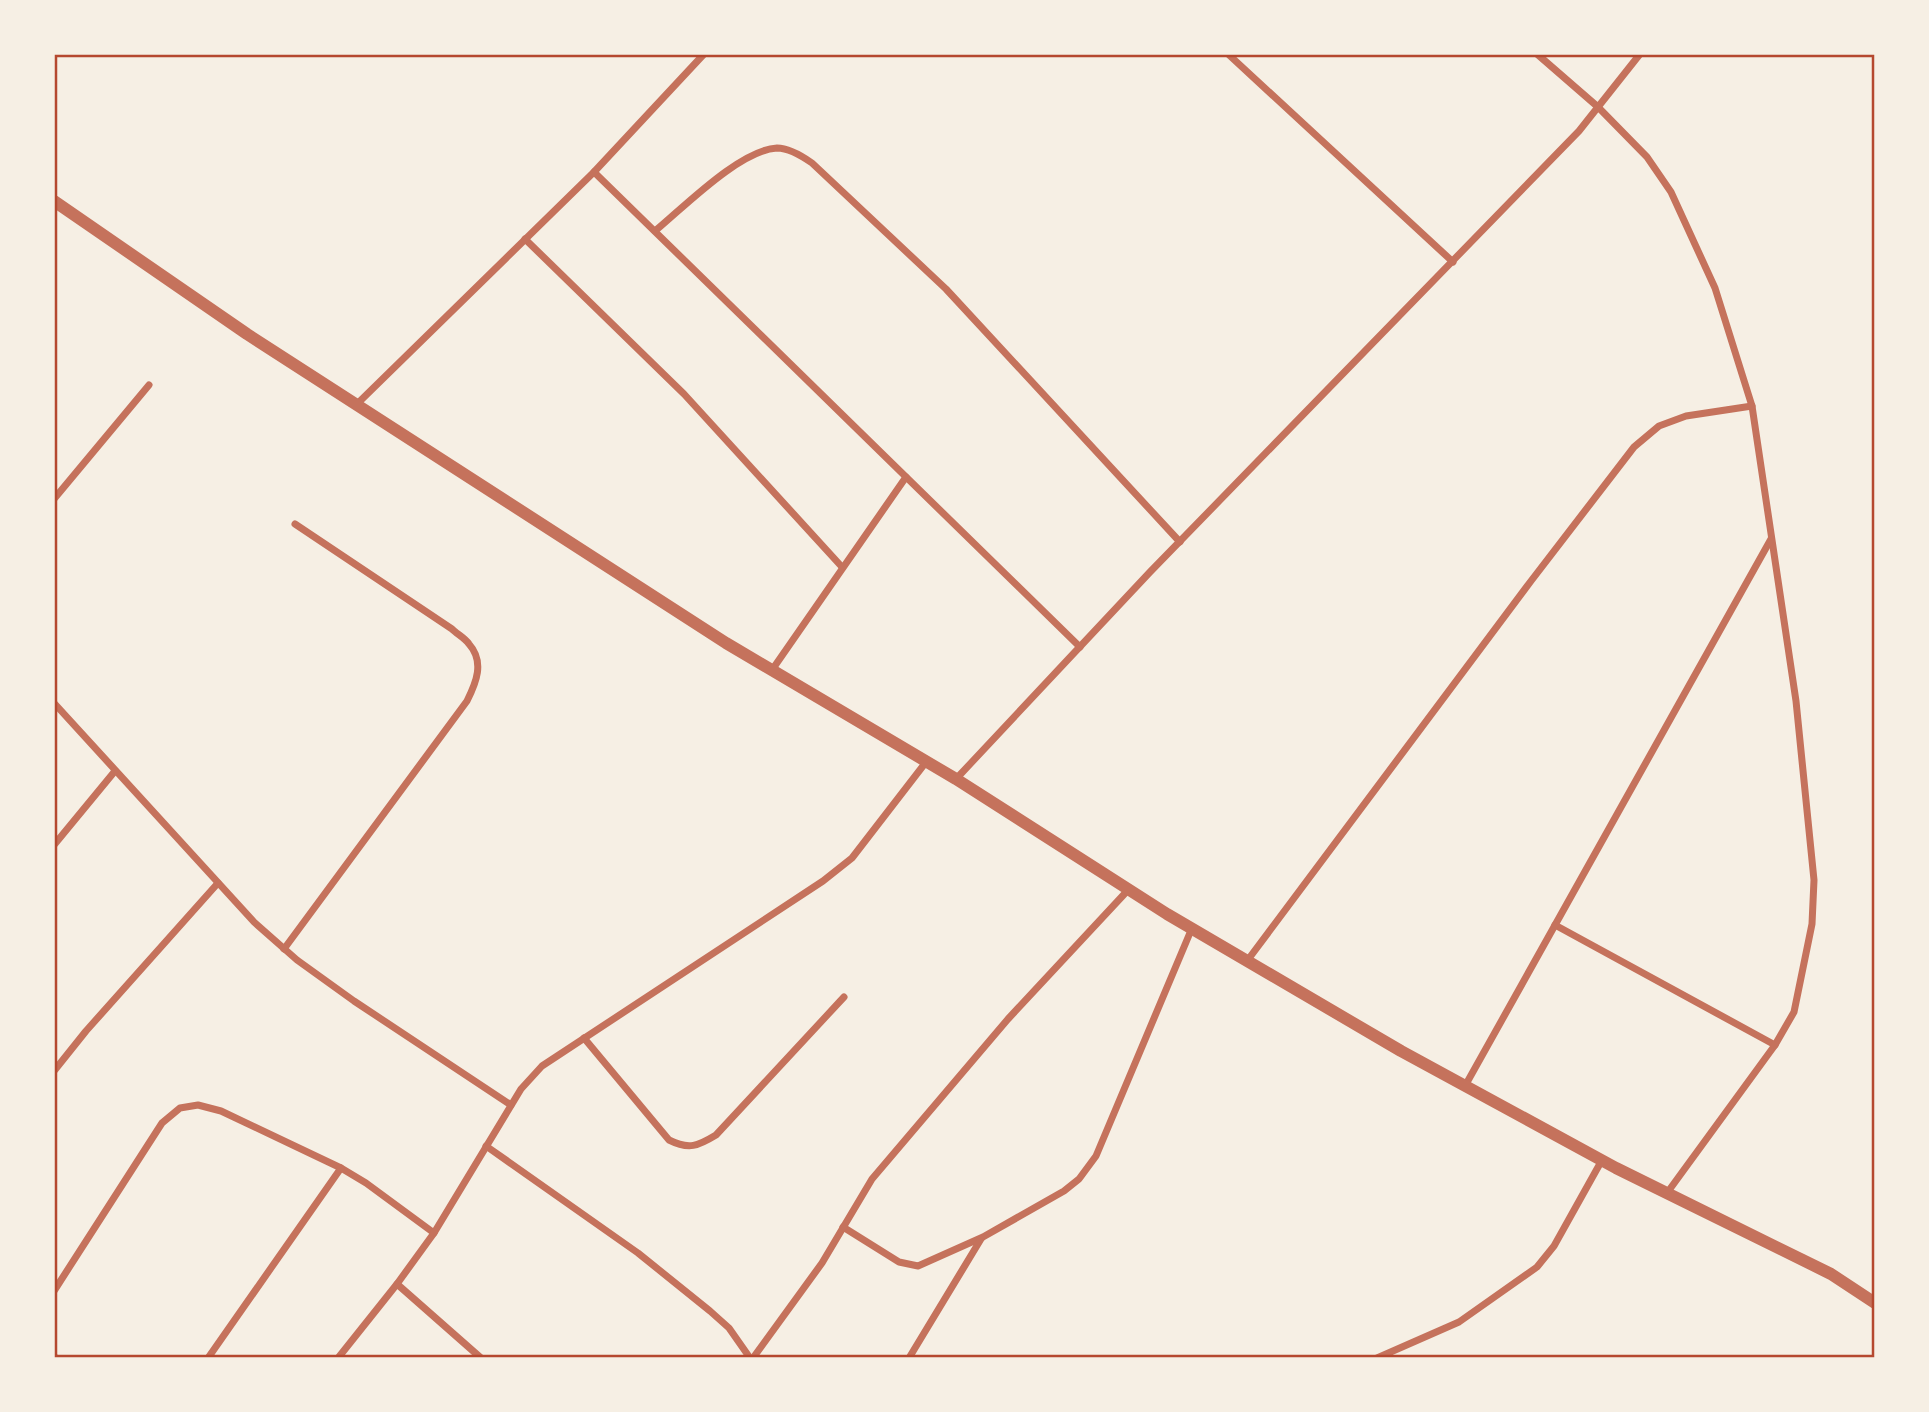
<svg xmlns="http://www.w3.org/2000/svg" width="1929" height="1412" viewBox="0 0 1929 1412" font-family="'Golos Text',sans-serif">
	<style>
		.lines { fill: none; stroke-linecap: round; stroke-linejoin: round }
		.minor { stroke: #c5725c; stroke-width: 7 }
		.tertiary { stroke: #c5725c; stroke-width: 12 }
		.neatline { fill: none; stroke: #b5482f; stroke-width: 2.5 }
	</style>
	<rect width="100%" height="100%" fill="#f6efe4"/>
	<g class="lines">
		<!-- minor -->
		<g class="minor">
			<path d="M1228,54L1453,262"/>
			<path d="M1537,54L1598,107L1647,157L1671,192L1715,288L1752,406L1796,701L1814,880L1812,924L1794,1012L1775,1045L1667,1193"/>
			<path d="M594,172L1080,647"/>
			<path d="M655,231C684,207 740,150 777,148C789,148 802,156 812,163L946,289L1180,542"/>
			<path d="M525,239L684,394L842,567"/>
			<path d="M357,404L594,172L704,54"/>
			<path d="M54,499L149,385"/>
			<path d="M772,670L906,477"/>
			<path d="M54,703L254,922L297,960L354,1001L511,1105"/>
			<path d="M956,779L1150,572L1579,131L1640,54"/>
			<path d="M54,845L115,771"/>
			<path d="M1555,925L1775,1045"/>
			<path d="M284,949L467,701C476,683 485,662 469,644C465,638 457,634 452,629L295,524"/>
			<path d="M1247,961L1531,581L1634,447L1659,426L1686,416L1752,406"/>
			<path d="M584,1038L669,1140C689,1150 698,1146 716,1135L844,997"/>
			<path d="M54,1071L86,1031L218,883"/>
			<path d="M1465,1086L1771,539"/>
			<path d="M486,1146L638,1253L710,1311L729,1328L750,1358"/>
			<path d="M843,1227L899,1262L918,1266L983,1237L1064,1191L1079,1179L1096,1156L1192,928"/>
			<path d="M397,1284L481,1358"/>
			<path d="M54,1291L162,1123L180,1108L198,1105L221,1111L341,1168L366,1183L434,1233"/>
			<path d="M54,1357L56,1358"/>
			<path d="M208,1358L341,1168"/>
			<path d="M338,1358L397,1284L434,1233L521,1089L542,1066L823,881L852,858L926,762"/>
			<path d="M753,1358L822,1263L872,1179L1008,1019L1129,889"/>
			<path d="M909,1358L981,1239"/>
			<path d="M1377,1358L1459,1322L1537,1267L1554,1246L1602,1160"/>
		</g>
		<!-- tertiary -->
		<path class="tertiary" d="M54,201L247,334L726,643L956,779L1167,914L1401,1051L1616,1168L1831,1274L1875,1303"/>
	</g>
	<!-- border -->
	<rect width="1929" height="1412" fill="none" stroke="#f6efe4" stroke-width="112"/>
	<rect x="56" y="56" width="1817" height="1300" class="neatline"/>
</svg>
